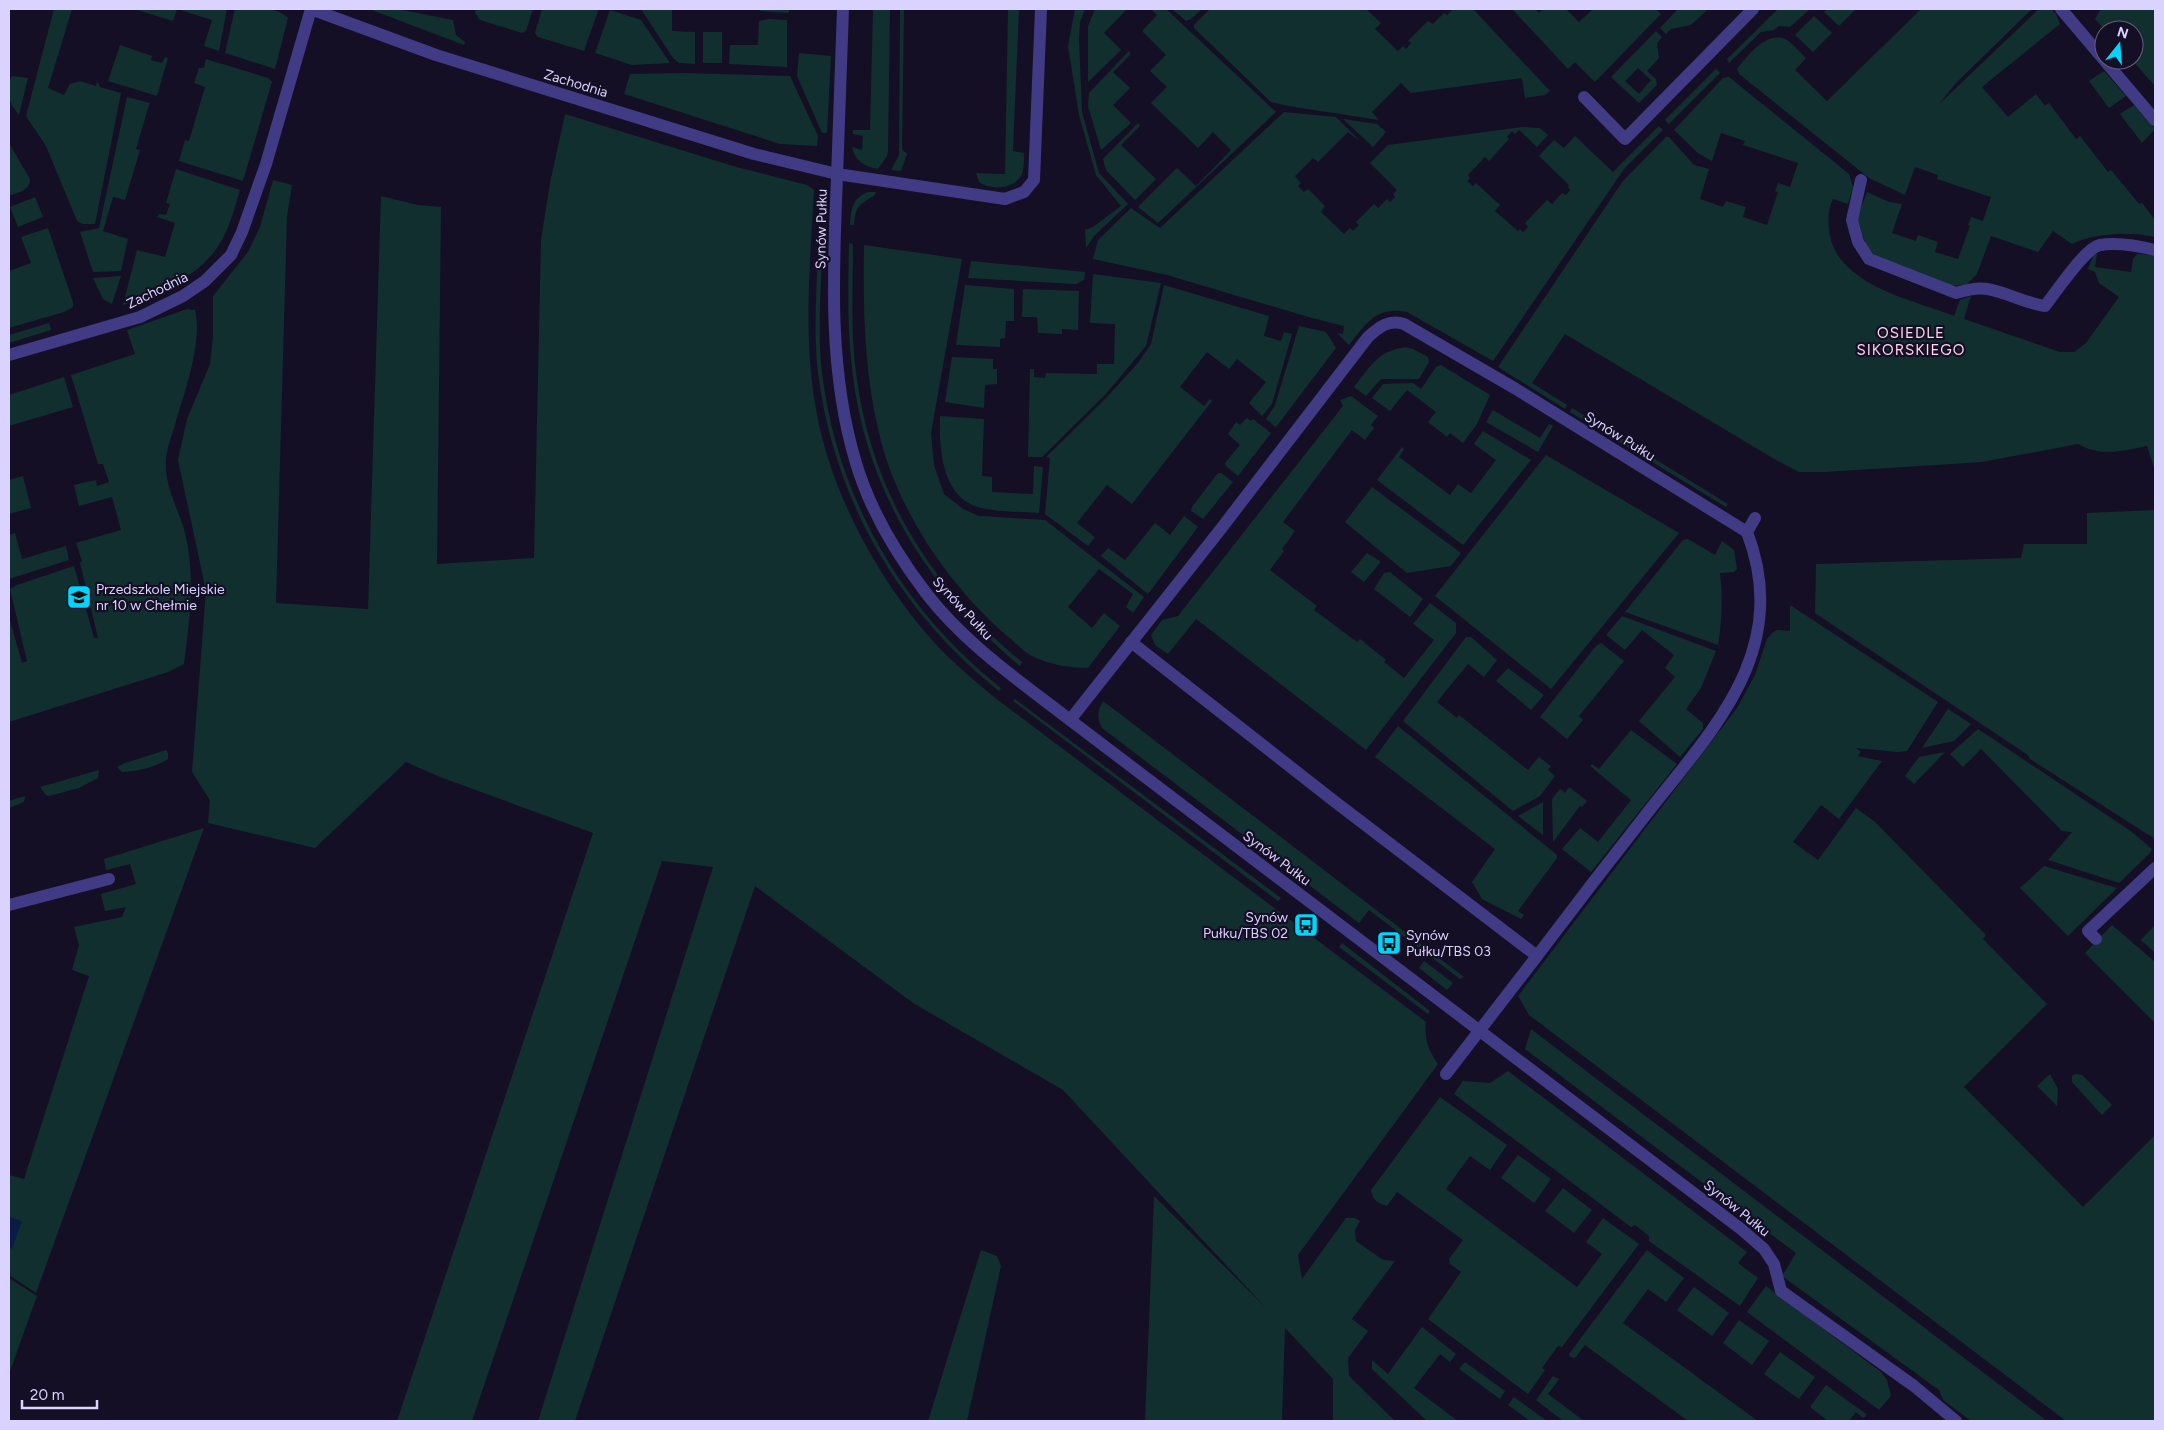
<svg xmlns="http://www.w3.org/2000/svg" width="2164" height="1430" viewBox="0 0 2164 1430" font-family="Figtree,sans-serif">
	<style>
		.green { fill: #122f2f; fill-rule: evenodd }
		.water { fill: #0a1c43 }
		.lines { fill: none; stroke-linecap: round; stroke-linejoin: round }
		.minor { stroke: #413a84; stroke-width: 12 }
		.labels { text-anchor: middle; stroke-width: 4.5; stroke-linejoin: round; paint-order: stroke }
		.street-label { font-size: 14px; fill: #dbd3ff; stroke: #140f25 }
		.poi-label { font-size: 14px; fill: #dbd3ff; stroke: #140f25; text-anchor: start }
		.neighbourhood-label { font-size: 15px; letter-spacing: 1px; fill: #ffd5ed; stroke: #140f25 }
	</style>
	<rect width="100%" height="100%" fill="#140f25"/>
	<!-- green -->
	<g class="green">
		<path d="M54,9H72L48,88L64,95L70,84L80,81L96,86L97,81L100,87L121,93L95,224H83L77,221L46,146L26,116Z"/>
		<path d="M134,9H227L219,51L204,46L212,20L177,9L173,21Z"/>
		<path d="M235,9C252,9 276,5 288,18L275,69L225,53Z"/>
		<path d="M369,9H397L453,20L456,35L465,42L464,45Z"/>
		<path d="M476,9H533L526,31L522,33L480,20L475,13Z"/>
		<path d="M542,9H597L598,11L584,51L538,37L535,33Z"/>
		<path d="M641,9H672V31L695,32V64L679,63L673,58Z"/>
		<path d="M760,9H789V13L760,11Z"/>
		<path d="M873,9H890L888,150L887,156L878,169C865,167 855,161 852,147L862,150L863,136L853,134V130H870Z"/>
		<path d="M900,9H904L902,149L907,154L901,171L891,170L899,155Z"/>
		<path d="M1008,9H1019L1013,151L1024,153C1024,160 1024,168 1022,174C1015,189 991,191 979,182L976,173L1005,174Z"/>
		<path d="M1075,9H1085L1080,22L1079,38L1082,112L1099,173L1128,204L1094,236L1086,248L1085,230L1093,227L1121,206L1096,175L1079,115L1068,46Z"/>
		<path d="M1095,9H1127L1104,33L1121,50L1088,82V26Z"/>
		<path d="M1151,9H1166L1276,112L1158,223L1138,207L1177,168L1196,186L1231,150L1213,132L1198,148L1151,103L1167,87L1150,71L1166,55L1142,31L1157,15Z"/>
		<path d="M1172,9H1202L1191,19L1186,21Z"/>
		<path d="M1210,9H1366L1381,23L1375,29L1398,51L1403,46L1406,49L1411,43L1408,41L1428,21L1433,24L1444,13L1447,15L1452,10L1451,9H1473L1550,91L1545,95L1525,98L1522,78L1411,93L1401,83L1372,112L1379,120L1288,106L1271,102L1194,28V25Z"/>
		<path d="M1512,9H1535L1539,13L1543,9H1566L1579,22L1593,9H1656L1661,14L1595,82L1575,62L1568,69Z"/>
		<path d="M1678,9H1708L1691,25L1671,29L1666,34L1660,28Z"/>
		<path d="M1778,9L1809,10L1790,27L1779,26L1774,30L1761,32L1729,63L1727,59Z"/>
		<path d="M1827,9H1856L1839,26L1824,12Z"/>
		<path d="M1921,9H2032L1956,83L1938,105L2039,9H2051L2056,14L2060,24L1982,87L2008,117L2036,94L2045,106L2049,103L2076,139L2080,136L2108,172L2111,170L2139,204L2142,203L2153,217L2155,219V237C2130,231 2094,233 2072,244L2053,231L2038,252L1991,236L1977,274L1966,285L1948,286L1875,256L1866,245L1857,218L1867,192L1889,202L1902,204L1892,233L1916,241L1918,235L1938,242L1935,252L1958,259L1970,226L1968,225L1971,217L1983,221L1991,197L1937,179L1938,175L1915,167L1905,195L1869,178L1739,74L1737,69C1746,57 1768,30 1785,39C1793,43 1800,53 1806,58L1795,70L1827,101Z"/>
		<path d="M2101,9H2155V86L2132,60H2134V30H2105L2095,19Z"/>
		<path d="M610,10L641,20L670,63L632,65L595,53Z"/>
		<path d="M1814,16L1832,33L1813,52L1795,35Z"/>
		<path d="M768,19L787,20V67L729,64L730,45H758L759,21Z"/>
		<path d="M1656,31L1662,37L1657,43L1659,58L1647,71L1656,79L1657,85L1639,103L1611,77ZM1638,68L1651,80L1639,94L1625,81Z"/>
		<rect x="703" y="32" width="19" height="31"/>
		<path d="M120,45L152,56L151,60L162,63L165,57L168,58L157,96L108,81Z"/>
		<path d="M1129,51L1131,54L1113,72L1130,88L1113,105L1131,123L1101,150L1088,106L1089,93Z"/>
		<path d="M799,53L831,56L827,133H822L797,76Z"/>
		<path d="M206,59L268,78L272,82L243,181L179,161L185,140L189,141L205,87L194,83L199,68H204Z"/>
		<path d="M1716,69L1720,73L1669,124L1665,120Z"/>
		<path d="M2104,71L2126,96L2109,108L2089,81Z"/>
		<path d="M684,73L790,76L818,136L817,146L780,144L624,94L630,74Z"/>
		<path d="M13,76L28,78L19,115C8,102 6,94 11,77Z"/>
		<path d="M1729,77L1849,174L1853,187L1848,204L1833,199C1828,209 1828,218 1829,229C1834,285 1911,299 1954,316L1960,300L1971,296L1964,319L2060,352H2074L2086,343L2119,297L2099,283L2095,272L2088,269L2094,254H2097L2095,267L2131,272L2133,259L2137,254L2155,255V471L2147,446C2123,451 2100,457 2078,444L1982,462L1825,472H1799L1776,460L1565,334L1532,383L1567,405L1565,409L1498,367L1623,181L1666,137H1669L1694,165L1709,169L1700,199L1723,207L1726,201L1746,207L1743,217L1767,225L1778,192L1775,191L1778,183L1790,187L1798,163L1743,145L1745,141L1721,133L1712,161L1699,154L1674,130L1723,78Z"/>
		<path d="M127,97L150,103L149,105L136,149L140,150L125,200L113,197L103,231L128,239L121,271L93,272L80,232L99,228Z"/>
		<path d="M2134,105L2155,129L2142,143L2120,114Z"/>
		<path d="M1284,112L1336,117L1361,142L1348,132L1318,162L1313,158L1295,176L1301,183L1298,186L1304,192L1308,189L1325,206L1321,212L1344,234L1350,228L1353,231L1359,225L1356,222L1374,204L1378,208L1387,199L1390,202L1395,197L1393,194L1397,190L1370,163L1388,145L1522,127L1540,128L1548,135L1537,147L1519,130L1515,134L1512,131L1507,137L1509,139L1489,161L1485,157L1468,175L1470,178L1467,181L1473,186L1476,183L1500,205L1495,211L1518,231L1520,229L1523,232L1528,227L1525,223L1547,200L1552,204L1562,193L1566,195L1570,190L1568,187L1569,185L1539,156L1554,140L1564,148L1575,136L1613,172L1659,126L1663,130L1624,169L1493,361L1407,312C1376,306 1367,323 1349,345L1337,333L1343,334L1344,326L1312,318L1167,275L1093,259L1098,240L1131,208L1160,228Z"/>
		<path d="M565,114L733,166L807,185L814,190C810,263 803,337 816,409C829,487 874,572 925,632C945,656 970,677 994,697L1426,1022C1424,1039 1428,1049 1438,1064L1298,1255L1302,1279L1346,1218H1355L1360,1221L1355,1230L1356,1241L1383,1260L1395,1261L1352,1319L1368,1331L1348,1358L1349,1376L1395,1421H1333V1379L1285,1328L1282,1421H1145L1154,1196L1267,1309L1063,1090L913,1003L755,886L575,1421H538L713,867L662,861L472,1421H397L593,833L440,777L406,762L315,848L208,823L210,800L192,772L206,591L178,460L187,419L210,364L213,337V296L248,252L260,227L273,180L292,185L287,216L276,603L368,609L381,196L418,205L441,207L437,564L534,558L541,240L550,183Z"/>
		<path d="M1343,119L1377,124L1386,132L1373,147Z"/>
		<path d="M1138,123L1140,126L1121,145L1156,179L1135,200L1106,170L1103,159Z"/>
		<path d="M9,143L30,179C30,191 19,192 9,196Z"/>
		<path d="M176,169L240,190C235,206 231,223 223,238C203,276 161,292 123,305L137,250L165,257L175,223L157,217L159,214L166,215L170,204L166,203Z"/>
		<path d="M868,192H876L874,196C858,205 856,206 854,225H850C851,209 852,198 868,192Z"/>
		<path d="M35,197L43,217L18,227L10,207Z"/>
		<path d="M48,228L73,302V307L64,312L9,328V271L31,263L21,237Z"/>
		<path d="M849,243L853,244C853,289 850,335 857,380C873,495 933,589 1022,662L1020,666C931,592 867,493 853,376C847,332 848,288 849,243Z"/>
		<path d="M818,244H823C821,287 817,330 822,373C837,498 903,611 1001,688L999,691C899,611 834,500 818,373C813,330 817,286 818,244Z"/>
		<path d="M864,245L962,259L931,433L934,465L944,494L963,509L979,516L1045,520L1144,597L1133,613L1126,607L1133,594L1099,569L1068,607L1092,628L1104,613L1120,626L1088,668C1068,668 1047,664 1030,655C1021,650 1014,641 1006,635C949,586 896,508 879,433C864,371 863,309 864,245Z"/>
		<path d="M971,261L1085,272L1084,280L1076,284L968,278Z"/>
		<path d="M1093,274L1161,283L1146,346L1105,395L1042,457H1028L1030,369H1034V377L1045,378L1046,373L1097,374V364H1114L1115,324L1090,323Z"/>
		<path d="M121,276L112,304L103,299L93,278Z"/>
		<path d="M965,285L1014,289V321H1006L1005,338L1000,339V347L956,345Z"/>
		<path d="M1164,285L1269,316L1264,336L1281,341L1284,332L1292,334L1272,404L1262,416L1249,403L1266,382L1237,359L1229,369L1207,352L1180,387L1204,406L1210,399L1212,401L1132,504L1107,485L1077,523L1095,537L1088,546L1045,514L1050,458L1046,457L1106,398L1138,363L1151,344Z"/>
		<path d="M1023,289L1079,291L1078,330L1062,329V334L1038,333L1037,317H1022Z"/>
		<path d="M187,309L195,310C203,343 184,393 175,425C171,438 165,452 166,466C166,492 183,517 187,542C195,582 189,625 184,664L168,672L9,722V617L22,663L27,661L10,589L17,585L74,566L94,638H98L80,563L82,561L76,543L121,530L112,497L79,506L74,485L96,480L97,486L109,482L103,464H98L71,375L135,354L127,330Z"/>
		<path d="M49,323L51,330L9,343V335Z"/>
		<path d="M1299,326L1326,332L1336,348L1276,427L1266,419L1275,405Z"/>
		<path d="M1406,347L1413,349L1428,357L1429,362L1419,379H1381L1366,396L1354,387C1371,366 1377,351 1406,347Z"/>
		<path d="M952,357L993,359V369H997V384L985,385L984,408L945,402Z"/>
		<path d="M1441,365L1490,395L1477,424L1463,443L1450,433L1447,437L1428,422L1436,412L1407,390L1390,411L1372,398L1383,384L1413,383L1421,389L1436,367Z"/>
		<path d="M64,377L73,407L9,426V395Z"/>
		<path d="M1351,396L1378,416L1371,425L1374,428L1365,440L1352,430L1283,522L1295,531L1282,549L1284,551L1270,570L1317,606L1314,610L1357,642L1360,639L1386,660L1384,662L1404,678L1434,640L1413,624L1430,603L1456,623V633L1366,750L1196,619L1168,654L1155,645L1151,635L1162,620L1178,616L1343,406L1340,400Z"/>
		<path d="M1572,408L1728,504L1726,507L1570,412Z"/>
		<path d="M1493,410L1540,438L1549,424L1553,426L1538,452L1486,422Z"/>
		<path d="M940,416L984,419L982,476L992,477V492L1033,494L1034,466L1043,467L1039,513C1019,511 983,513 967,502C941,486 939,443 940,416Z"/>
		<path d="M1247,418L1251,421L1253,419L1271,433L1238,476L1226,466L1225,463L1240,445L1228,434L1236,422L1240,425Z"/>
		<path d="M1483,431L1531,460L1463,545L1377,480L1402,447L1404,449L1399,457L1450,495L1458,484L1471,493L1496,460L1474,444Z"/>
		<path d="M1546,455L1679,533L1551,689L1435,596Z"/>
		<path d="M1218,473H1221L1233,482L1203,519L1191,511L1192,507Z"/>
		<path d="M23,476L31,508L9,514V480Z"/>
		<path d="M1372,487L1461,553L1451,566L1407,573L1345,522Z"/>
		<path d="M2155,510V839L2030,759L2028,755L1815,613L1816,564L2021,558L2024,544H2087V513Z"/>
		<path d="M1184,516L1198,527L1148,594L1101,556L1108,548L1125,560L1155,523L1170,535Z"/>
		<path d="M15,533L22,559L66,546L69,560L9,579V535Z"/>
		<path d="M1688,539L1715,555L1722,541L1734,550L1737,569L1734,572L1720,573C1723,598 1722,621 1718,645L1625,612L1683,540Z"/>
		<path d="M1367,553L1380,561V563L1364,582L1351,572Z"/>
		<path d="M1390,572L1423,599L1410,617L1374,589L1384,573Z"/>
		<path d="M1790,605L1938,702L1907,751L1898,752L1856,748L1861,752L1858,756L1882,761L1839,819L1821,805L1793,842L1818,860L1856,808L1875,822L1986,935L1983,939L2047,1004L1964,1087L2083,1207L2155,1135V1421H2066L1529,1015L1518,996L1737,708L1755,675L1767,639L1772,633L1777,630L1790,631Z"/>
		<path d="M1622,616L1716,651L1701,688L1686,709L1703,723V729L1680,757L1639,721L1675,677L1665,668L1674,655L1642,630L1625,650L1606,635Z"/>
		<path d="M1466,637H1471L1497,660L1484,677L1468,664L1437,702L1457,718L1459,715L1528,770L1539,757L1551,766L1548,770L1555,776L1540,796L1513,811L1403,721Z"/>
		<path d="M1601,643L1624,661L1579,716L1583,720L1567,739L1540,717L1596,646Z"/>
		<path d="M1508,668L1544,695L1531,710L1496,681Z"/>
		<path d="M1015,699L1281,898L1278,901L1013,701Z"/>
		<path d="M1103,701L1464,977L1460,979L1369,910L1359,923L1102,728C1097,718 1097,711 1103,701Z"/>
		<path d="M1948,709L1971,724L1954,741L1922,748Z"/>
		<path d="M1398,726L1557,855V858L1518,911L1524,915L1521,919L1482,899L1472,882L1495,849L1375,757Z"/>
		<path d="M1978,729L2132,832L2152,849L2150,853L2119,883L2048,860L2072,832L2062,831L1981,749L1963,767L1950,754Z"/>
		<path d="M1631,730L1677,764L1591,872L1562,849L1580,828L1598,842L1631,800L1590,766L1592,764L1599,769Z"/>
		<path d="M166,750L168,753V759C154,768 138,771 122,772L117,767L125,763Z"/>
		<path d="M1945,752L1914,784L1905,776L1919,757Z"/>
		<path d="M99,770L98,778L79,788L49,796L46,795L40,787Z"/>
		<path d="M1569,787L1587,801L1582,807L1580,806L1553,842L1552,799L1560,789L1565,793Z"/>
		<path d="M25,796L24,802L9,808V801Z"/>
		<path d="M1543,802V835L1518,816Z"/>
		<path d="M204,828L36,1293L9,1275V1175L24,1179L89,976L72,970L79,945L74,927L122,917L126,907L105,911L101,894L136,884L130,864L106,870L104,859Z"/>
		<path d="M2044,866L2117,888L2068,936L2020,888Z"/>
		<path d="M2112,925L2155,962V1023L2085,953Z"/>
		<path d="M2155,925V953L2141,940Z"/>
		<path d="M1342,943L1430,1011L1428,1014L1339,947Z"/>
		<path d="M1424,961L1453,983L1447,990L1419,968Z"/>
		<path d="M1531,1029L2047,1421H1971L1943,1400L1939,1390L1782,1276L1796,1253L1525,1049Z"/>
		<path d="M1508,1071L1747,1252L1738,1263L1758,1278L1740,1306L1649,1241V1236L1635,1225L1631,1227L1454,1094L1463,1081L1490,1083Z"/>
		<path d="M2050,1074L2058,1089L2057,1106L2037,1086Z"/>
		<path d="M2076,1074L2082,1075L2112,1105L2102,1115L2072,1082V1076Z"/>
		<path d="M1440,1097L1507,1145L1490,1170L1470,1156L1446,1189L1577,1287L1602,1254L1586,1242L1603,1218L1639,1244L1562,1347L1558,1346L1542,1368L1545,1370L1528,1394L1428,1319L1461,1272L1450,1264L1449,1259L1463,1240L1397,1192L1387,1206C1377,1203 1373,1200 1371,1190Z"/>
		<path d="M1518,1155L1551,1179L1534,1203L1501,1178Z"/>
		<path d="M1563,1188L1592,1210L1574,1233L1545,1211Z"/>
		<path d="M981,1250L997,1256L1001,1266L967,1421H928Z"/>
		<path d="M1647,1250L1684,1278L1666,1302L1648,1289L1623,1323L1758,1421H1688L1585,1345L1575,1358L1570,1357L1569,1354Z"/>
		<path d="M9,1278L37,1296L9,1374Z"/>
		<path d="M1766,1286L1881,1372L1887,1380L1891,1396L1879,1410L1747,1312Z"/>
		<path d="M1694,1287L1729,1313L1712,1336L1677,1310Z"/>
		<path d="M1739,1320L1769,1341L1752,1365L1723,1343Z"/>
		<path d="M1422,1327L1456,1354L1450,1362L1440,1354L1414,1388L1458,1421H1427L1372,1369V1360L1388,1374Z"/>
		<path d="M1780,1352L1815,1377L1799,1399L1764,1374Z"/>
		<path d="M1465,1362L1505,1391L1500,1399L1459,1369Z"/>
		<path d="M1553,1376L1559,1379L1548,1394L1584,1421H1563L1536,1400Z"/>
		<path d="M1826,1385L1866,1414V1416L1863,1418L1856,1412L1849,1421H1828L1810,1407Z"/>
		<path d="M1514,1397L1547,1421H1530L1508,1405Z"/>
	</g>
	<!-- water -->
	<path class="water" d="M9,1217L22,1221L12,1249L9,1247Z"/>
	<g class="lines">
		<!-- minor -->
		<g class="minor">
			<path d="M311,9L436,55L754,154L837,174L1005,199L1024,192L1034,180L1041,9"/>
			<path d="M843,9C841,65 839,121 837,177C833,272 828,371 856,463C870,510 897,555 926,593C965,644 1020,681 1070,720L1741,1229L1764,1249L1774,1264L1781,1291L1914,1386L1956,1421"/>
			<path d="M2061,9L2155,120"/>
			<path d="M1584,97L1625,139L1753,9"/>
			<path d="M1861,180L1852,220L1858,242L1869,259L1956,293C1966,290 1977,287 1987,289C2007,292 2024,303 2045,306C2056,292 2085,248 2100,245C2118,242 2139,246 2155,250"/>
			<path d="M9,355L140,317L183,296L205,281L231,255L242,232L266,164L311,9"/>
			<path d="M1131,642L1334,801L1537,956C1574,907 1611,859 1648,812C1715,727 1792,649 1747,532L1755,518"/>
			<path d="M1070,720L1220,530L1368,337C1379,327 1389,319 1404,324L1516,389L1747,532"/>
			<path d="M9,905L109,879"/>
			<path d="M2096,939L2088,931L2155,868"/>
			<path d="M1446,1074L1537,956"/>
		</g>
	</g>
	<!-- icons -->
	<defs>
		<symbol id="school-square" viewBox="-11 -11 22 22"><rect x="-9" y="-9" width="18" height="18" rx="4" fill="#01d5fd" stroke="#140f25"/><path d="M0-5L7-2L0 1L-7-2ZM-4 1L0 2.5L4 1V4Q0 6-4 4Z" fill="#111"/></symbol>
		<symbol id="bus-square" viewBox="-11 -11 22 22"><rect x="-9" y="-9" width="18" height="18" rx="4" fill="#01d5fd" stroke="#140f25"/><path d="M-5-6H5V4H4V6H2V4H-2V6H-4V4H-5ZM-3.5-4V0h7V-4ZM-3.5 1.2v1.5H-2V1.2ZM2 1.2v1.5H3.5V1.2Z" fill="#111"/></symbol>
	</defs>
	<g fill-rule="evenodd">
		<use href="#school-square" x="65" y="583" width="28" height="28"/>
		<use href="#bus-square" x="1292" y="911" width="28" height="28"/>
		<use href="#bus-square" x="1375" y="929" width="28" height="28"/>
	</g>
	<g class="labels">
		<!-- street labels -->
		<g class="street-label">
			<text transform="translate(576 83) rotate(17)" y="5">Zachodnia</text>
			<text transform="translate(821 229) rotate(-89)" y="5">Synów Pułku</text>
			<text transform="translate(157 290) rotate(-26)" y="5">Zachodnia</text>
			<text transform="translate(1620 436) rotate(32)" y="5">Synów Pułku</text>
			<text transform="translate(963 608) rotate(47)" y="5">Synów Pułku</text>
			<text transform="translate(1277 858) rotate(37)" y="5">Synów Pułku</text>
			<text transform="translate(1737 1208) rotate(39)" y="5">Synów Pułku</text>
		</g>
		<!-- poi labels -->
		<g class="poi-label">
			<text x="96" y="594">Przedszkole Miejskie<tspan x="96" dy="16">nr 10 w Chełmie</tspan></text>
			<text x="1288" y="922" text-anchor="end">Synów<tspan x="1288" dy="16">Pułku/TBS 02</tspan></text>
			<text x="1406" y="940">Synów<tspan x="1406" dy="16">Pułku/TBS 03</tspan></text>
		</g>
		<!-- neighbourhood labels -->
		<g class="neighbourhood-label">
			<text x="1911" y="338">OSIEDLE<tspan x="1911" dy="17">SIKORSKIEGO</tspan></text>
		</g>
	</g>
	<!-- border -->
	<rect width="2164" height="1430" fill="none" stroke="#dbd3ff" stroke-width="20"/>
	<!-- north arrow -->
	<g transform="translate(2119 45) rotate(17)"><circle r="24" fill="#140f25" stroke="#645d7c"/>
	<path d="M0-4L9 19L0 12L-9 19Z" fill="#01d5fd"/>
	<text y="-8" font-size="14" font-weight="bold" text-anchor="middle" fill="#dbd3ff">N</text>
	</g>
	<!-- scale -->
	<path d="M22 1400v8h75v-8" fill="none" stroke="#dbd3ff" stroke-width="2.5"/>
	<text x="30" y="1400" font-size="15" fill="#dbd3ff" stroke="#140f25" stroke-width="4" paint-order="stroke">20 m</text>
</svg>
